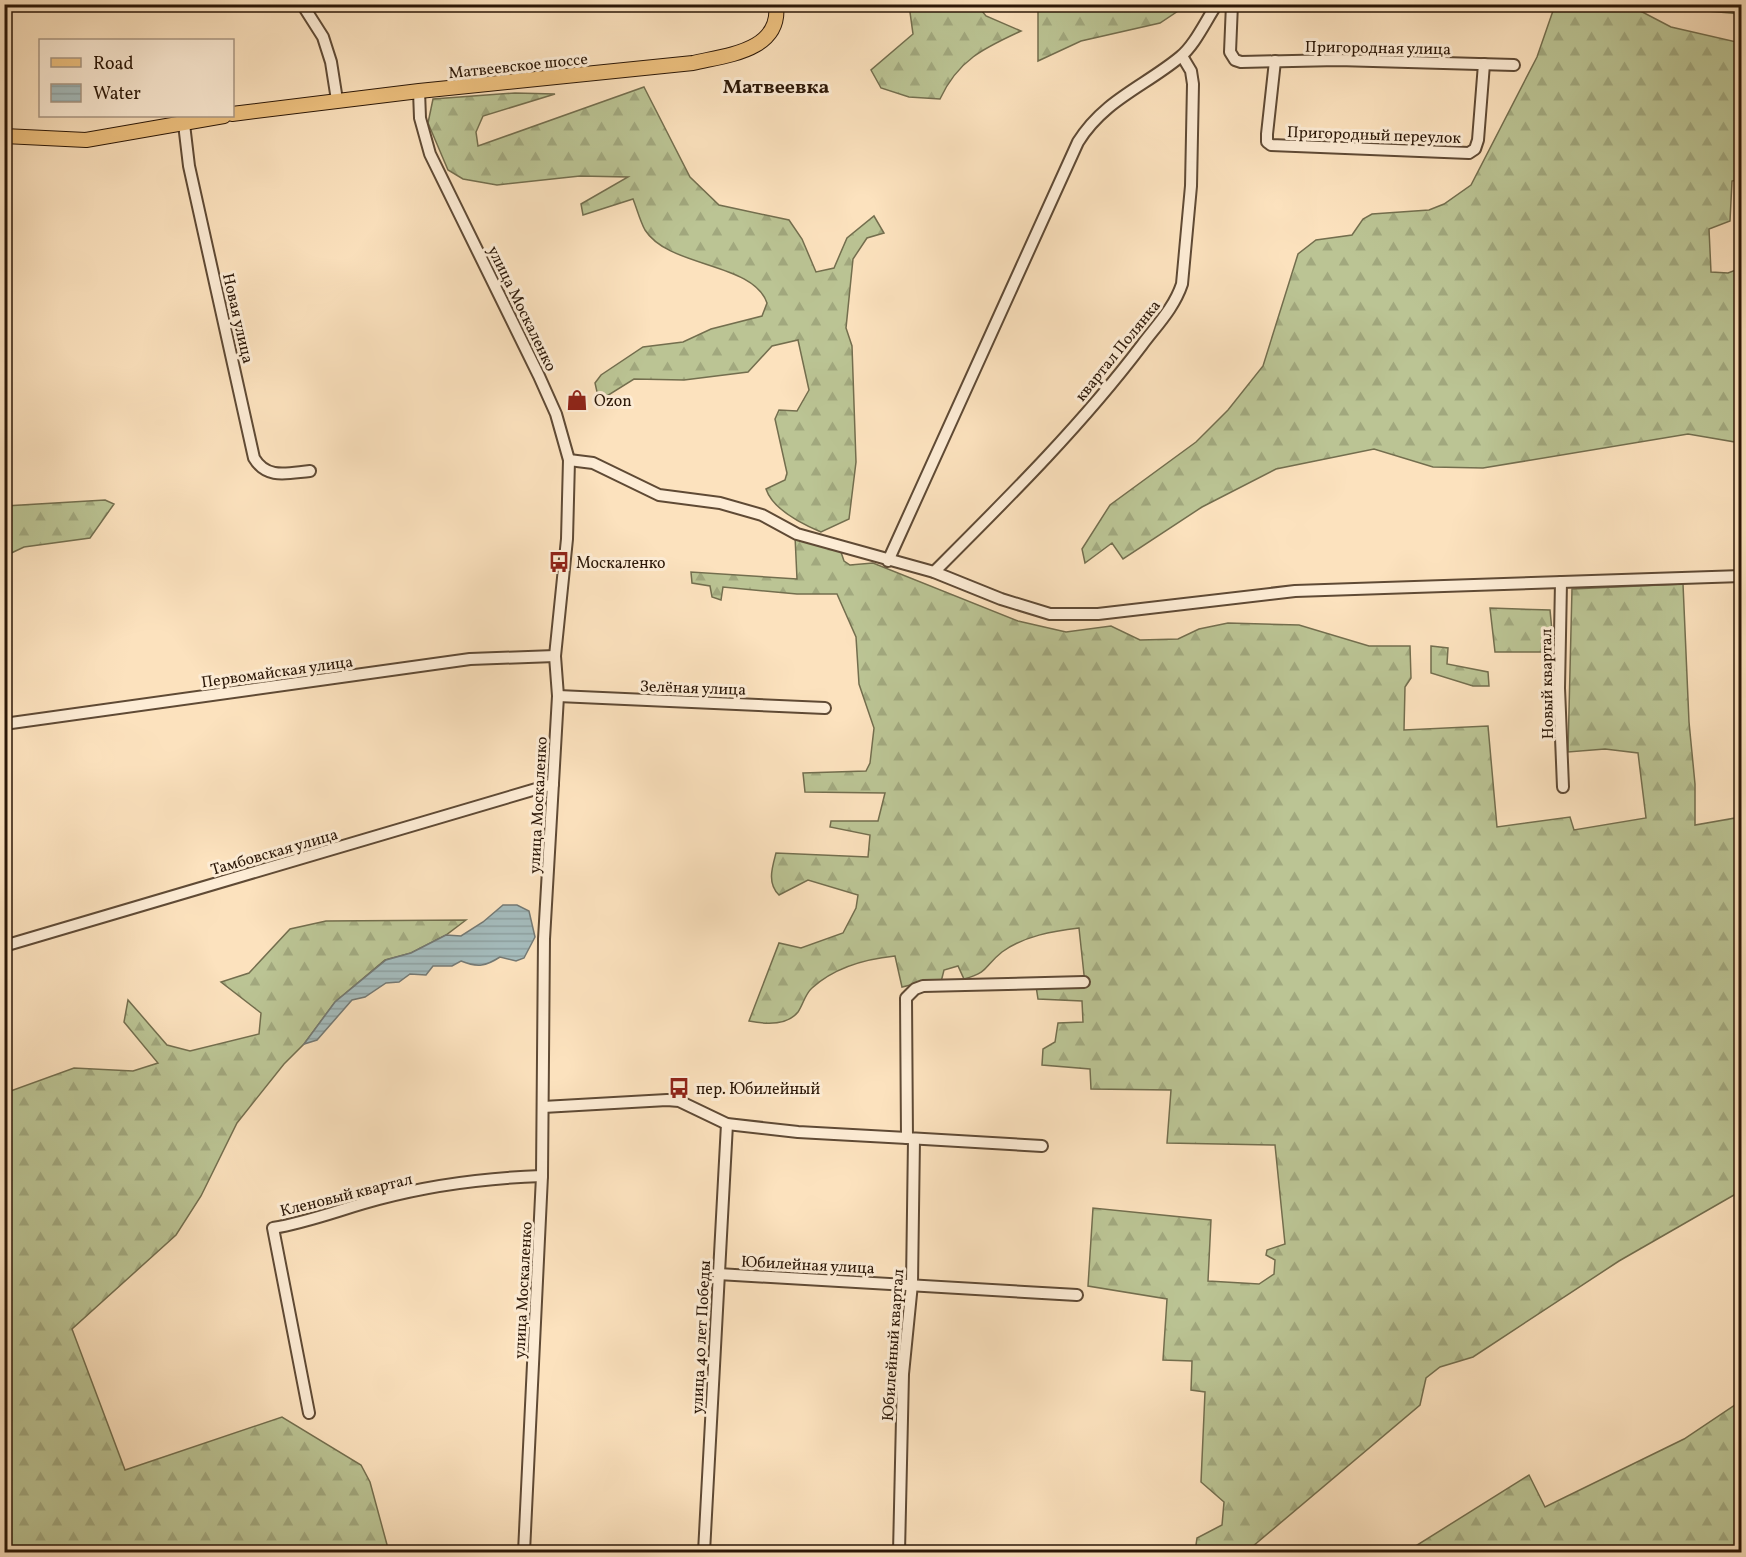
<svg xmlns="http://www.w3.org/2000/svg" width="1746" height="1557" viewBox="0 0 1746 1557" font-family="Vollkorn,serif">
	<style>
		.forest { fill: url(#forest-firs); stroke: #736e4e; stroke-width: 1.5 }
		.water { fill: url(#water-rules); stroke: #747974; stroke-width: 1.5 }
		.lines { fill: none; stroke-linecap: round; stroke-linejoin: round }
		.minor-casing { stroke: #5f4a35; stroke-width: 14 }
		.major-casing { stroke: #2b1707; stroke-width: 16 }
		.minor { stroke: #fdecd5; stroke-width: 10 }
		.major { stroke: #eec17f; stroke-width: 14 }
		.labels { text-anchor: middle; stroke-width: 6; stroke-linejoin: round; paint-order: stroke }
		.street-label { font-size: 16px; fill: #2b1707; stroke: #fdecd5 }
		.poi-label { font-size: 16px; fill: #2b1707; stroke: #fdecd5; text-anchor: start }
		.quarter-label { font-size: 20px; font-weight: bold; fill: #2b1707; stroke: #fdecd5 }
	</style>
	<defs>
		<pattern id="forest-firs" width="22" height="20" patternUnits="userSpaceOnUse" patternTransform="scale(1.5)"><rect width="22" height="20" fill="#bbc494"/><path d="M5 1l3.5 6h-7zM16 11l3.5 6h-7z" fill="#a1a87e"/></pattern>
		<pattern id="water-rules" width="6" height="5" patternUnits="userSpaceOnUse" patternTransform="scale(1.5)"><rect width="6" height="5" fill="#a4bbbc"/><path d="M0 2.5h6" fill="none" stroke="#8da0a0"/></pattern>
	</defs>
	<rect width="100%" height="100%" fill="#fce2be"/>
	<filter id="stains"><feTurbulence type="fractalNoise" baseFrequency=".00333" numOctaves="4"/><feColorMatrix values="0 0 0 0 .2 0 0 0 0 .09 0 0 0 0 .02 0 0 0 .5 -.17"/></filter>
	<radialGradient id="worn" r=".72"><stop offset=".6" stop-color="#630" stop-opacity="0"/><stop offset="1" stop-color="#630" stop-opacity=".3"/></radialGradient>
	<!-- forest -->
	<g class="forest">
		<path d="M909,5H977L986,16L1021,31C984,48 958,60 940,99L909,97L881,88L871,70L913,34Z"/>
		<path d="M1038,5V4L1187,5L1160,23L1081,41L1038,61Z"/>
		<path d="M1555,5H1629L1671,27L1741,43V179L1732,181L1730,221L1709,229L1711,272L1728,273L1741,268V443L1688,434L1483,468L1433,467L1374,449L1276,469L1202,507L1123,559L1112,543L1085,563L1082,549L1110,505L1196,442L1228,410L1263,366L1298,254L1316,240L1352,235L1363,219L1372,214L1429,210L1444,204L1471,185L1537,57Z"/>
		<path d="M1673,5H1741V14L1683,9Z"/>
		<path d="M644,87L690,177L719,205L789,220L802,239L816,272L834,268L847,238L874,216L884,233L867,238L853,259L846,328L852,346L856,462L849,519L821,532C802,524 773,510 766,489L785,480L787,473L775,419L779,410L797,411L809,390L798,340L772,346L748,372L684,380L634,379L607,396L597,392L595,383L601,375L643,347L683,342L711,329L762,316L767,303C753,262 669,268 645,230C640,221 637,209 633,199L583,215L581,204L628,177L580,176L497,185L463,179L448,170L428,123L433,99L515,93L555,94L483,116L476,132L478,146Z"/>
		<path d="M105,500L114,504L90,538L24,547L5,556V506Z"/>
		<path d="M795,536L841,552L844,561L850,565L873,563L1018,621L1066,632L1111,626L1140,640L1178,639L1199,629L1228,623L1299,625L1369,646H1410L1411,678L1405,687L1404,730L1488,726L1497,827L1570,817L1574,830L1646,818L1638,753L1605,749L1568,752L1572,589L1683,584L1689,722L1695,784V825L1741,817V1191L1619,1261L1473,1357L1440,1367L1426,1378L1420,1405L1246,1552H1195L1197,1538L1222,1525L1224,1502L1201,1482L1205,1392L1191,1390L1192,1361L1163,1360L1167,1299L1088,1286L1093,1208L1211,1220L1208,1281L1259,1284L1274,1274L1275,1260L1266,1255L1267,1250L1285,1244L1275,1145L1167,1143L1171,1090L1091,1089L1090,1069L1042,1065L1043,1049L1055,1042L1058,1023L1083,1022L1082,1001L1038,999L1036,986L1085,984L1079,928C1053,931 1024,936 1002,952C983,967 991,971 964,979L958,966L944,970L941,982H923L902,987L895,956C865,959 835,967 812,988C805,994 803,1005 798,1012C787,1026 764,1024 749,1021L779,943L801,948L843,933L856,908L858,895L808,880L779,895C767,883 772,868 776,853L868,857L870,835L830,827L831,821H878L885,793L805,792L803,773L866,771L870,763L874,728L859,684L856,637L837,594H797L723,587L721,600L712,597L710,586L692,583L691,572L797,579Z"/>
		<path d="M1490,608L1550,610L1554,652H1495Z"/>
		<path d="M1431,646L1448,648L1447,664L1488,672L1489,686H1473L1431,673Z"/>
		<path d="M466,920L446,935L411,953L385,960L335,1002L304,1044L284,1064L237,1123L201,1196L176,1235L72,1329L125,1470L282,1417L361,1465L370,1482L389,1552H5V1093L74,1068L133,1071L158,1063L124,1022L128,1000L167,1045L190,1051L259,1034L261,1013L221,982L249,973L290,929L326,921Z"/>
		<path d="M1741,1401V1552H1406L1529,1475L1545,1507L1684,1439Z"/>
	</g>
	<!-- water -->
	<path class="water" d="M503,905H517L529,911L535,937L524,958L516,961L500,957C486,966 478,968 461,961L452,966H433L426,975L410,974L399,982L386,983L365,997L352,1000L317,1040L304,1044L335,1002L386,960L411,953L446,935L461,936L483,922Z"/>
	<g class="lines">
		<defs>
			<g id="minor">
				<path d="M302,4L323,37L331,62L337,100"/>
				<path d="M1232,4L1230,52L1235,60L1241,62L1338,60L1514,65"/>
				<path d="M1275,61L1267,134V142L1271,145L1469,153L1475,149L1478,140L1484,64"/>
				<path d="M419,91L420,118L430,154L539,376L556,414L569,460L567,539L555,656L558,696L544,939L542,1176L524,1552"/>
				<path d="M184,124L189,166L254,458C267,480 288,473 310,471"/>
				<path d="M569,460L593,463L659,495L720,503L762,515L797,534L934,572L1001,599L1050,614H1098L1295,591L1742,576"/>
				<path d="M888,561L1078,142C1104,100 1145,86 1180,57C1195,45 1206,20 1217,4"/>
				<path d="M934,572C1006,500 1080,427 1142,345C1157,325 1174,308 1182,284L1191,186L1193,84L1191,71L1182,56"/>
				<path d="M1561,582L1559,688L1563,787"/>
				<path d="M558,696L825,708"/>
				<path d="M4,724L470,659L555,656"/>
				<path d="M4,946L553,784"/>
				<path d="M543,1107L667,1100L679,1101L727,1124L798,1132L907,1138"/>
				<path d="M1042,1146L907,1138L906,998L915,989L923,986L1084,982"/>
				<path d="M718,1274L1077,1295"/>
				<path d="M309,1413L273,1228C310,1222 344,1208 379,1199C435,1184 485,1178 542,1176"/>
				<path d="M704,1552L727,1124"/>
				<path d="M899,1552L903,1374L912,1284L914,1139"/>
			</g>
			<g id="major">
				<path d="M232,114L419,91L693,63C727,55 782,51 776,4"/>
				<path d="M4,136L86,140L224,116"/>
			</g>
		</defs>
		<!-- minor casing -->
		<use href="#minor" class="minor-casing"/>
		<!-- major casing -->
		<use href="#major" class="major-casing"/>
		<!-- minor -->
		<use href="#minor" class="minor"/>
		<!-- major -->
		<use href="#major" class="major"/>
	</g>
	<!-- icons -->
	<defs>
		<symbol id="shop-bare" viewBox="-9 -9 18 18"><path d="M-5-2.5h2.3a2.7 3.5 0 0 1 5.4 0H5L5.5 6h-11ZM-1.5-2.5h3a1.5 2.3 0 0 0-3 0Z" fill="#8f2418" stroke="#fdecd5" stroke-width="2.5" paint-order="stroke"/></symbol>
		<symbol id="bus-bare" viewBox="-9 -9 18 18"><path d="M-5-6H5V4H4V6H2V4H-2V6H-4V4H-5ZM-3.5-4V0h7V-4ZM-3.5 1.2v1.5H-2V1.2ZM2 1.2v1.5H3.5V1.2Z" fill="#8f2418" stroke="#fdecd5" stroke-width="2.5" paint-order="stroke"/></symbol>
	</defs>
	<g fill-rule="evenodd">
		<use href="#shop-bare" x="562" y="385" width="30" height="30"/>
		<use href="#bus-bare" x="544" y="547" width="30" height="30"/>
		<use href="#bus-bare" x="664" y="1073" width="30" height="30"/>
	</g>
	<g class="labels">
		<!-- street labels -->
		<g class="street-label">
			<text transform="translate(1378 47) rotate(1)" y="6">Пригородная улица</text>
			<text transform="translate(518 65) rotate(-6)" y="6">Матвеевское шоссе</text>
			<text transform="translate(1374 134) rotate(2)" y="6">Пригородный переулок</text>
			<text transform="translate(523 308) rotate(64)" y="6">улица Москаленко</text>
			<text transform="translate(239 318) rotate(77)" y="6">Новая улица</text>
			<text transform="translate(1117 350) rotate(-51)" y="6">квартал Полянка</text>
			<text transform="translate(277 671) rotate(-8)" y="6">Первомайская улица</text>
			<text transform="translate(1546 684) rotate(-91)" y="6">Новый квартал</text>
			<text transform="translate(693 687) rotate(2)" y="6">Зелёная улица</text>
			<text transform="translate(537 805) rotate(-87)" y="6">улица Москаленко</text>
			<text transform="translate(274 851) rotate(-16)" y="6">Тамбовская улица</text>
			<text transform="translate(346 1194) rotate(-14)" y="6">Кленовый квартал</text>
			<text transform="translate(808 1264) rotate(3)" y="6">Юбилейная улица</text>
			<text transform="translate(522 1290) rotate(-87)" y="6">улица Москаленко</text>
			<text transform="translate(700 1337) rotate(-87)" y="6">улица 40 лет Победы</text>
			<text transform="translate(892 1345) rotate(-86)" y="6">Юбилейный квартал</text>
		</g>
		<!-- poi labels -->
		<g class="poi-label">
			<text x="594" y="406">Ozon</text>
			<text x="576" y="568">Москаленко</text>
			<text x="696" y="1094">пер. Юбилейный</text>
		</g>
		<!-- quarter labels -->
		<g class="quarter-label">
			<text x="776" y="93">Матвеевка</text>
		</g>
	</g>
	<!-- margin -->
	<rect width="1746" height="1557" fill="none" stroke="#fce2be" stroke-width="24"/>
	<rect x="6" y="6" width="1734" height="1545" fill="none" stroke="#2b1707" stroke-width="3"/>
	<rect x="12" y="12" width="1722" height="1533" fill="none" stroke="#2b1707" stroke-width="1.5"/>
	<!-- legend -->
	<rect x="39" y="39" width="195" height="78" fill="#fdecd5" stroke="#a99783" stroke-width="1.5"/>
	<rect x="51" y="58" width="30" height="9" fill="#eec17f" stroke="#a99783" stroke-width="1.5"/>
	<text x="93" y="69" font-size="18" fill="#2b1707">Road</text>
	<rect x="51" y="84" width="30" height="18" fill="url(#water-rules)" stroke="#a99783" stroke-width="1.5"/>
	<text x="93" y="99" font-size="18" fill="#2b1707">Water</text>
	<rect width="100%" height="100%" filter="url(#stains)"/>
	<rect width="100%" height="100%" fill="url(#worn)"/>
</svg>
